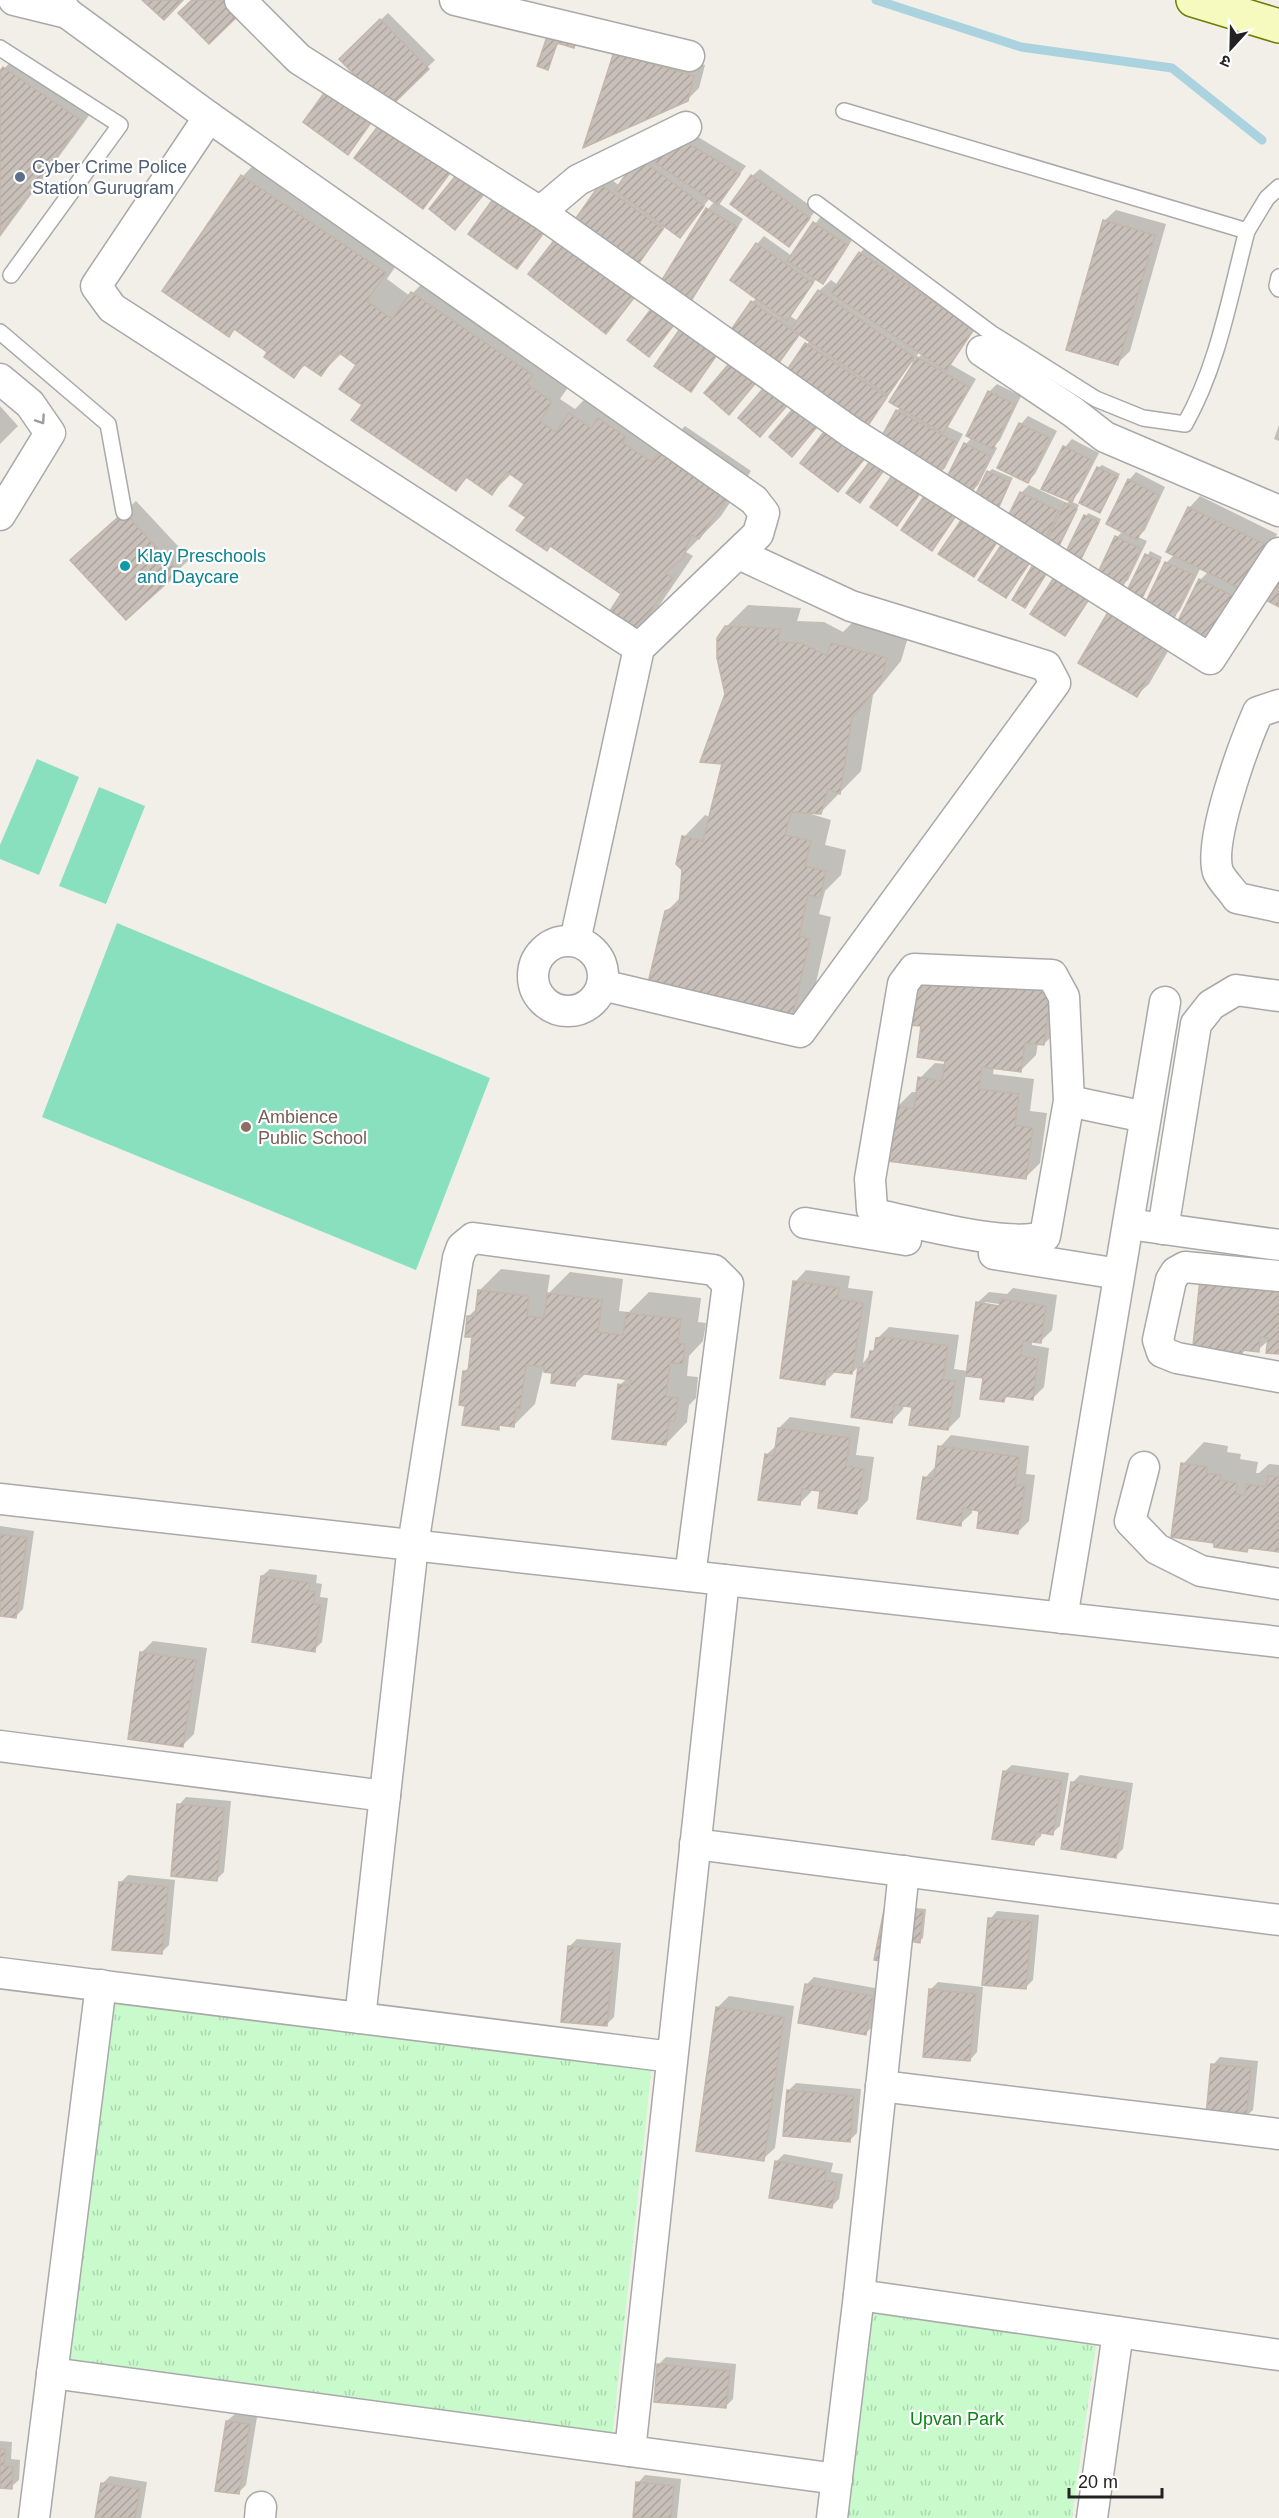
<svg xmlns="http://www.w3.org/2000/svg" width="1279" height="2518" viewBox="0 0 1279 2518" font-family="Helvetica,'Noto Sans Devanagari',sans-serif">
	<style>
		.park { fill: url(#park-tufts) }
		.pitch { fill: #88e0be }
		.shadow { fill: #0003; fill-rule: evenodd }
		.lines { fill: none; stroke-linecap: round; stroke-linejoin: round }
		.stream { stroke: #aad3df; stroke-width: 9 }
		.building { fill: url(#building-hatch); stroke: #c4b6ab; stroke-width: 1.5 }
		.service-casing { stroke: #a9a9a9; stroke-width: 18 }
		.minor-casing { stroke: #a9a9a9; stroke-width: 33 }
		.secondary-casing { stroke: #707d05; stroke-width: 36 }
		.service { stroke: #fff; stroke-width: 15 }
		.minor { stroke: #fff; stroke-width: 30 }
		.secondary { stroke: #f7fabf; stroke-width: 33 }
		.oneway { stroke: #9c9c9c }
		.service-dot { fill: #5c6f8a; stroke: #fff; stroke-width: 2 }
		.culture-dot { fill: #0f9aa8; stroke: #fff; stroke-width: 2 }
		.education-dot { fill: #8d6e63; stroke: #fff; stroke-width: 2 }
		.labels { text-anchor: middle; stroke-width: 4.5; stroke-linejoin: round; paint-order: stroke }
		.service-label { font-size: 18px; fill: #4e5e75; stroke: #fff; text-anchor: start }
		.culture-label { font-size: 18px; fill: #0d838f; stroke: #fff; text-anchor: start }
		.education-label { font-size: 18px; fill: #785e54; stroke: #fff; text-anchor: start }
		.park-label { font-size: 18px; fill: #0c8416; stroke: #fff }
	</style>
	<defs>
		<pattern id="park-tufts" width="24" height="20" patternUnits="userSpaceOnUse" patternTransform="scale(1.5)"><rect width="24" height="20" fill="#c8facc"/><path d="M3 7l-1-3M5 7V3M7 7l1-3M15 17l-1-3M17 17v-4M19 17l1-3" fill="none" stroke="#acd6af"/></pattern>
		<pattern id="building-hatch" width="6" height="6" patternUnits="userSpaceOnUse" patternTransform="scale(1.5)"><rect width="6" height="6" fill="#c7bfb8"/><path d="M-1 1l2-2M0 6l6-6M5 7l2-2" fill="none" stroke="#aba49e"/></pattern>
	</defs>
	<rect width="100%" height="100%" fill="#f2efe9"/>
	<!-- park -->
	<g class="park">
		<path d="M112,1998L652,2064L612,2439L66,2364Z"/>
		<path d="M870,2308L1097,2338L1072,2518H845Z"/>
	</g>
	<!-- pitch -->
	<g class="pitch">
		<path d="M37,759L79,777L39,875L0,859V845Z"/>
		<path d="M99,787L145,806L106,904L59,886Z"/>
		<path d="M117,923L490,1078L416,1270L42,1117Z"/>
	</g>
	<!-- shadow -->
	<g class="shadow">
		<path d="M388,13L435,60L388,106L341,59Z"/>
		<path d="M551,29L577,43L573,47L559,42L547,68Z"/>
		<path d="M626,41L705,65L699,88L687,100L585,146Z"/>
		<path d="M19,53L96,106L0,237V73Z"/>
		<path d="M693,134L746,166L718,203L743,219L694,297L687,305L659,287L708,209L715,201L710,198L680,236L666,226L632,270L647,282L606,332L572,224L609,178L620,186L639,158Z"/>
		<path d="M264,154L406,251L387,279L410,296L433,272L573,380L560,399L575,409L591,393L672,439L685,426L751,471L721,516L686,552L693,556L659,606L638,628L623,594L528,517L526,483L512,473L492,493L468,477L456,489L364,404L358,364L342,353L321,374L306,364L294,376L269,351L235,328L229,335L164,291L243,176Z"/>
		<path d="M760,169L816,210L789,245L752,176Z"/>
		<path d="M499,193L554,219L517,268Z"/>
		<path d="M1116,210L1166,224L1130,351L1118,363L1104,221Z"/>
		<path d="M821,216L854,237L830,274L822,282L817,278L790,316L798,321L819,291L831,280L838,285L860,253L871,241L984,317L950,364L976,379L948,427L963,434L945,468L938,475L897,411L901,407L915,364L912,362L865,428L785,375L810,340L801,333L773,369L752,302L757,298V244L764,236L792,256ZM920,351L923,353L915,361L914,360Z"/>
		<path d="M997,384L1021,396L1000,440L994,446L997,448L978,485L971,492L947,481L966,444L972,437L989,392Z"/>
		<path d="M0,406L18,426L0,444Z"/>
		<path d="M1028,416L1057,431L1035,474L1028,481L1021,424Z"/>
		<path d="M1279,425V441L1274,439Z"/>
		<path d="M1072,439L1099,453L1079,492L1070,501L1079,505L1058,548L1051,535L1006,596L1008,527L974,576L1006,523L1021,493L1029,485L1067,503L1071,500L1065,447Z"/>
		<path d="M1102,465L1120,474L1100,511L1098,468Z"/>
		<path d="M992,469L1013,478L996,509L989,472Z"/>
		<path d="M1136,472L1165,487L1145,530L1138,537L1147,541L1128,580L1120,587L1117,537L1123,531L1129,480Z"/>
		<path d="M1200,496L1277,534L1256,577L1219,630L1200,580L1209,571L1201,567L1180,610L1172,618L1146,605L1167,562L1174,555L1189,508Z"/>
		<path d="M136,501L190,559L126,618L84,548Z"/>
		<path d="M966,502L932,549L903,529Z"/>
		<path d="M1088,513L1101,519L1080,562L1102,582L1065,634L1062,568Z"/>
		<path d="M1150,551L1162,557L1141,601L1181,629L1149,684L1137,695L1126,597Z"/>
		<path d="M748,605L801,608L797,621L824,622L843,632L853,622L908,637L901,661L873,695L861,771L821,812L801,811L831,820L825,845L846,850L841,875L825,891L819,914L831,917L813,996L791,1017L666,912L681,897L684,837L705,815L710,817L724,763L726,627Z"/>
		<path d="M1066,977L1059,1029L1044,1044L1038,1043L1036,1055L1021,1070L994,1067L993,1074L1034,1079L1030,1111L1047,1113L1040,1163L1025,1178L897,1107L912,1092H918L920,1078L935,1063L946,1064L947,1060L923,1025Z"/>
		<path d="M1279,1264V1353L1270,1339L1258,1350L1246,1349L1241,1355L1226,1353Z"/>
		<path d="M501,1269L550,1275L547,1295L570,1272L623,1279L619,1311L629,1312L649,1292L701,1298L698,1322L706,1323L703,1341L689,1356L687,1376L698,1377L696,1398L689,1405L687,1422L666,1444L620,1385L627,1378L586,1373L575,1384L554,1372L543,1370L535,1404L514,1425L502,1424L498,1428L466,1404L465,1371L470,1366L474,1336L469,1316L477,1308L479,1291Z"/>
		<path d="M806,1270L850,1276L848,1288L873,1291L863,1363L876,1347L877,1339L889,1327L959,1335L954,1369L968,1371L977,1303L989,1292L1007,1294L1013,1288L1057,1295L1052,1330L1040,1342L1032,1341V1345L1049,1348L1044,1387L1032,1399L1009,1395L1004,1400L985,1377L966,1374L960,1417L948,1429L913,1406L904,1405L903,1409L892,1421L852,1416L859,1366L852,1373L836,1371L824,1383L795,1282ZM985,1302L1006,1305V1308L985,1305Z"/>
		<path d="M790,1417L860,1427L856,1455L874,1457L868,1500L857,1512L821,1489L812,1488L811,1492L799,1504L766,1455L777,1445L779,1428Z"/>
		<path d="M951,1435L1029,1446L1026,1474L1035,1475L1029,1521L1018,1532L980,1509L972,1508V1513L960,1524L925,1478L936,1466L940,1447Z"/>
		<path d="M1204,1442L1228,1446L1227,1452L1241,1454L1240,1459L1258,1462L1256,1473H1259L1269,1464L1279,1465V1551L1250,1547L1246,1551L1183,1464Z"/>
		<path d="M0,1526L34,1531L23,1609L15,1617L0,1614Z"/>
		<path d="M270,1569L317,1575L316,1583L322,1584L320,1597L328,1598L322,1642L314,1650L262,1576Z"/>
		<path d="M153,1641L207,1648L194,1734L183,1745L142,1652Z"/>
		<path d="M1012,1765L1069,1773L1060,1826L1052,1833L1042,1831L1041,1836L1033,1844L1004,1772Z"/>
		<path d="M1080,1775L1133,1783L1123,1849L1116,1856L1073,1782Z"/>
		<path d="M186,1797L231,1801L224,1872L217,1879L179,1805Z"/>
		<path d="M128,1875L175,1880L169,1945L161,1953L120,1883Z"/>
		<path d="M916,1908L926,1909L923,1938L919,1941L913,1911Z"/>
		<path d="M997,1911L1039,1915L1033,1980L1025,1988L990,1919Z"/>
		<path d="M577,1939L621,1943L614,2017L607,2024L569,1947Z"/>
		<path d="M814,1977L880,1989L873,2026L866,2033L806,1985Z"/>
		<path d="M938,1982L983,1987L977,2052L970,2060L930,1990Z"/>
		<path d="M729,1996L794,2006L775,2148L763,2159L717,2008Z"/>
		<path d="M1220,2057L1258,2061L1253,2110L1245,2117L1213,2065Z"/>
		<path d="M796,2083L861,2089L857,2133L850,2140L789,2090Z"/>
		<path d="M784,2154L833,2163L831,2172L843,2174L839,2199L831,2207L776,2162Z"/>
		<path d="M666,2357L736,2364L733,2399L725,2407L659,2364Z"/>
		<path d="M235,2414L257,2417L246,2485L238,2493L227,2421Z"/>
		<path d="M0,2441L12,2442L11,2459L20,2460L19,2480L11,2487L0,2486Z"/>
		<path d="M645,2475L681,2479L677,2518H635L638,2483Z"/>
		<path d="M110,2476L147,2482L141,2518H97L103,2483Z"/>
	</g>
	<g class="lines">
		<!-- stream -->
		<path class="stream" d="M876,0L1021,47L1172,68L1262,140"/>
	</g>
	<!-- building -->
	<g class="building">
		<path d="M142,0H183L164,20Z"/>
		<path d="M192,0H237L245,9L209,44L178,13Z"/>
		<path d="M380,19L429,69L388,109L339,59Z"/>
		<path d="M550,28L577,37L574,48L557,43L548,70L537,66Z"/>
		<path d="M614,52L694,76L688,101L583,148Z"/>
		<path d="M3,67L82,121L0,234V71Z"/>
		<path d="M330,85L375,117L348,155L303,122Z"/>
		<path d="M384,118L453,169L423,209L354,158Z"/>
		<path d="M684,141L740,174L718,205L650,159Z"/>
		<path d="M638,157L704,206L680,238L615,190Z"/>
		<path d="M461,169L487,190L455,230L429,209Z"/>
		<path d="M241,175L386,273L367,301L392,319L411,292L533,375L527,384L552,402L540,421L556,432L569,413L591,428L598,418L626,437L622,442L652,462L663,447L731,493L699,539L691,534L683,558L665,573L673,578L638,630L610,611L621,594L550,546L547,551L516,530L526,517L509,506L524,484L507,472L492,495L466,477L456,491L351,420L362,405L339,389L356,365L338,352L321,376L303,364L294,378L264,357L267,352L234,329L229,337L162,291Z"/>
		<path d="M751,175L810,218L789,247L730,204Z"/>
		<path d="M600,184L663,229L632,273L569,228Z"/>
		<path d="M498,192L548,227L517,269L468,234Z"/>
		<path d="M706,208L737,227L687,307L657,288Z"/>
		<path d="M1103,220L1155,235L1118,365L1066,350Z"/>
		<path d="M813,222L848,245L823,284L787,261Z"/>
		<path d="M559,234L637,294L606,334L528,274Z"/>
		<path d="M756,243L813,283L787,321L730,280Z"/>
		<path d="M859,252L974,329L946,371L831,293Z"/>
		<path d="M818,290L914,357L888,395L791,329Z"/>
		<path d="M751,301L799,335L773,371L726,337Z"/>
		<path d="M655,304L677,321L649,357L627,340Z"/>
		<path d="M684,323L721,349L691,392L654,366Z"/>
		<path d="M805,343L887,397L865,430L783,376Z"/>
		<path d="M917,357L969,387L943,433L889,402Z"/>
		<path d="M733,359L758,380L729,415L704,393Z"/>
		<path d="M768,383L790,402L760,437L738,418Z"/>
		<path d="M988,391L1015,404L993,449L966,436Z"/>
		<path d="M797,404L820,423L792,457L769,437Z"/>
		<path d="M896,410L956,442L938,477L877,445Z"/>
		<path d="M1019,423L1050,438L1028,483L997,468Z"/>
		<path d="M830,424L868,454L838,492L800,463Z"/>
		<path d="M964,443L990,456L971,494L945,481Z"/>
		<path d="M1063,446L1092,460L1072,502L1041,489Z"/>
		<path d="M874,456L887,466L860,503L846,493Z"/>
		<path d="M1097,467L1118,477L1100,513L1079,503Z"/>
		<path d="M896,470L923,489L897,526L870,507Z"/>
		<path d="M987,471L1010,482L997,511L973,500Z"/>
		<path d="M1128,479L1159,495L1137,540L1106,524Z"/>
		<path d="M929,489L960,510L932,551L901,530Z"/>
		<path d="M1020,492L1059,511L1042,545L1003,526Z"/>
		<path d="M1065,503L1077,509L1055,554L1043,548Z"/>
		<path d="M1188,507L1267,545L1245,591L1166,552Z"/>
		<path d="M968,510L1003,533L974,577L938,554Z"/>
		<path d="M124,512L179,572L126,620L70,560Z"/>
		<path d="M1084,515L1099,522L1077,567L1062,560Z"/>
		<path d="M1115,536L1141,549L1121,589L1096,577Z"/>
		<path d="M1006,538L1034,556L1006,598L978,580Z"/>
		<path d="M1145,554L1160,561L1138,606L1123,599Z"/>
		<path d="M1037,558L1051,566L1025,608L1012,600Z"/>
		<path d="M1165,562L1194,575L1173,620L1144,606Z"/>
		<path d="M1279,562V607L1260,597Z"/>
		<path d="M1061,567L1095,590L1065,636L1030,614Z"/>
		<path d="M1199,579L1233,596L1212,639L1177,623Z"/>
		<path d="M1111,607L1170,641L1137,697L1078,663Z"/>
		<path d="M725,626L781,629L777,642L802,643L827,656L831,643L887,658L880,684L852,718L840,794L828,789L821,814L791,812L785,835L811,841L805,866L826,871L820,898L808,895L799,936L810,939L792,1019L648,983L665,911L679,906L682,870L676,864L682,836L703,841L722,764L700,762L725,694L717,658V638Z"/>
		<path d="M917,973L1051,992L1044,1045L1025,1043L1021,1072L982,1067L979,1089L1019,1094L1015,1125L1033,1128L1026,1179L888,1161L895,1106L914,1109L918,1077L942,1081L945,1061L917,1057L921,1026L909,1025Z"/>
		<path d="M1200,1279L1279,1288V1354L1266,1353L1268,1338L1260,1337L1259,1352L1242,1350L1241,1357L1192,1355Z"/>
		<path d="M793,1281L839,1288L838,1299L863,1303L852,1374L826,1371L825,1385L780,1378Z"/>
		<path d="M478,1290L529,1296L527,1316L544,1318L547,1293L602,1300L598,1332L623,1335L626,1313L681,1319L678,1343L685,1344L683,1364L670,1363L666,1397L678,1398L675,1421H669L666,1445L612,1439L618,1384L630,1386L631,1380L577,1373L575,1386L551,1383L552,1373L544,1372V1367L526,1365L520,1409L516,1408L514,1427L499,1425V1430L462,1425L465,1406L459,1405L463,1371H468L472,1337H465L467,1316H475Z"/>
		<path d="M1000,1299L1046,1306L1041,1343L1023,1341L1021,1356L1038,1359L1033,1400L1005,1396L1004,1402L980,1399L983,1378L966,1376L976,1302L999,1306Z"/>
		<path d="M885,1337L948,1346L943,1380L955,1381L948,1430L909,1425L912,1407L894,1405L892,1423L851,1417L858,1367L867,1368L870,1351H874L876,1338Z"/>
		<path d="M778,1428L850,1438L846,1466L864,1469L857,1514L818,1508L820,1491L802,1489L800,1505L758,1500L765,1454L774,1456Z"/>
		<path d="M938,1446L1019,1457L1015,1485L1025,1486L1018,1534L977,1528L979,1511L963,1508L961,1526L917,1519L923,1477L934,1479Z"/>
		<path d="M1181,1463L1207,1467V1473L1221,1475L1220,1480L1237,1483L1236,1494L1245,1495L1246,1484L1266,1487L1268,1476L1279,1477V1552L1248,1548L1247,1552L1214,1547V1543L1171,1537Z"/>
		<path d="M0,1534L27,1538L16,1618L0,1616Z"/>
		<path d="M261,1576L310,1583L309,1591L315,1592L314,1604L321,1605L315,1652L252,1642Z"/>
		<path d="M140,1652L196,1660L183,1747L128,1739Z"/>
		<path d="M1003,1771L1062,1781L1053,1835L1036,1832L1034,1845L992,1839Z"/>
		<path d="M1071,1782L1127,1791L1116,1858L1061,1849Z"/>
		<path d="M177,1804L224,1808L217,1881L171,1876Z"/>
		<path d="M119,1882L168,1887L162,1954L112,1950Z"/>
		<path d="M884,1910L895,1912L884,1962L874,1960Z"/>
		<path d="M911,1910L923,1912L920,1943L908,1941Z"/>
		<path d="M988,1918L1032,1922L1026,1989L982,1985Z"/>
		<path d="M568,1946L614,1950L607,2026L561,2022Z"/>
		<path d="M805,1984L873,1996L866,2035L798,2023Z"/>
		<path d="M929,1989L976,1994L970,2061L923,2057Z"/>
		<path d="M716,2007L784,2017L764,2161L696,2151Z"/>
		<path d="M1211,2064L1251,2068L1246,2119L1206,2115Z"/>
		<path d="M787,2090L854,2096L850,2142L783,2136Z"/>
		<path d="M775,2161L826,2170L825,2180L836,2182L832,2208L769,2198Z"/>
		<path d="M657,2364L730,2371L726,2408L654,2402Z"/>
		<path d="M226,2421L250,2424L239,2494L215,2491Z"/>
		<path d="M0,2449H5L4,2466L13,2467L12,2489L0,2488Z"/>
		<path d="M636,2482L674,2486L671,2518H633Z"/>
		<path d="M101,2483L140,2489L135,2518H95Z"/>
	</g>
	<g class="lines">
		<defs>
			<g id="service">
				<path d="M0,48L120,125L11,275"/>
				<path d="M844,111L1247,231L1267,198L1279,187"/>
				<path d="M816,203L991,333L1096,399L1143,418L1185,424C1218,366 1230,295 1247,231"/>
				<path d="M1279,277L1277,286L1279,289"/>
				<path d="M0,332L108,424L124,512"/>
			</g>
			<g id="minor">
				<path d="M14,0L67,13"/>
				<path d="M58,0L67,13L209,117L754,500L764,513L758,534L639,648L575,941"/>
				<path d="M240,0L299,59L540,212L852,433L1210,659L1279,553"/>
				<path d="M455,0L689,56"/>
				<path d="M209,117L96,286L112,308L639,648"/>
				<path d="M540,212L578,180L686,127"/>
				<path d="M982,351L1073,412L1105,437L1279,511"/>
				<path d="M0,379L30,404L50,433L0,515"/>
				<path d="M1279,705L1258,712C1244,744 1208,841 1218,872C1222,881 1232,890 1237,898L1279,907"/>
				<circle cx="568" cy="976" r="35"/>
				<path d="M602,985L800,1032L1055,683L1046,666L851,606L739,554"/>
				<path d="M1069,1101L1064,997L1052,975L914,969L903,984L870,1179L872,1209L878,1215C918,1223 1009,1249 1045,1236L1069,1101L1145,1117"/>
				<path d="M805,1223L906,1240"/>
				<path d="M1143,1226L1279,1245"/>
				<path d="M1163,1229L1196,1024L1211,1005L1236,990L1279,996"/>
				<path d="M994,1254L1119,1274"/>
				<path d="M1279,1276L1185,1267L1176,1272L1171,1280L1158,1340L1162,1352L1177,1358L1279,1377"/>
				<path d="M1144,1467L1130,1521L1157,1549L1201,1571L1279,1584"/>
				<path d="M0,1499L1279,1642"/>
				<path d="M1062,1618L1165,1002"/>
				<path d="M0,1746L385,1796"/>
				<path d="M695,1844L1279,1920"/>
				<path d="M0,1973L672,2057"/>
				<path d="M360,2018L413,1545L458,1258L462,1247L473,1238L714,1270L728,1284L690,1576"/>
				<path d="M881,2086L1279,2134"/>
				<path d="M859,2295L1279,2355"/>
				<path d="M52,2373L837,2479"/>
				<path d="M630,2451L724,1580"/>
				<path d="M34,2518L101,1985"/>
				<path d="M260,2518L261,2507"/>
				<path d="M832,2518L859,2295L904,1871"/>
				<path d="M1092,2518L1118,2332"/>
			</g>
			<path id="secondary" d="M1193,0L1279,26"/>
		</defs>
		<!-- service casing -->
		<use href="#service" class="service-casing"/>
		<!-- minor casing -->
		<use href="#minor" class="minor-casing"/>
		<!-- secondary casing -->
		<use href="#secondary" class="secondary-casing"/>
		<!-- service -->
		<use href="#service" class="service"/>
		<!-- minor -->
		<use href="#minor" class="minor"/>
		<!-- secondary -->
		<use href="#secondary" class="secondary"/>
	</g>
	<!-- one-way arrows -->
	<defs><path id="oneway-chevron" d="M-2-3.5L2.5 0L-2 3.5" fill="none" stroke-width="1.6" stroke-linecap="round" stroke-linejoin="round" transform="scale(1.5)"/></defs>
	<use class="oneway" href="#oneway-chevron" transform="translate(41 420) rotate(56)"/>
	<!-- markers -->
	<circle class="service-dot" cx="20" cy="177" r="6"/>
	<circle class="culture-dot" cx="125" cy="566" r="6"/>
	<circle class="education-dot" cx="246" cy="1127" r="6"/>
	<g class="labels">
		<!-- service labels -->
		<g class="service-label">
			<text x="32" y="173">Cyber Crime Police<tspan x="32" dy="21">Station Gurugram</tspan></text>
		</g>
		<!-- culture labels -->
		<g class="culture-label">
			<text x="137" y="562">Klay Preschools<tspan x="137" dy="21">and Daycare</tspan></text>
		</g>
		<!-- education labels -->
		<g class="education-label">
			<text x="258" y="1123">Ambience<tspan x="258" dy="21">Public School</tspan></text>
		</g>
		<!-- park labels -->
		<g class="park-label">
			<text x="957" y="2425">Upvan Park</text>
		</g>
	</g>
	<!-- north arrow -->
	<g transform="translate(1231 48) rotate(202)" stroke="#ffffff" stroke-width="4.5" paint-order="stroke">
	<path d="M0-4.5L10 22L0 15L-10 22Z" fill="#222222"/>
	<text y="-9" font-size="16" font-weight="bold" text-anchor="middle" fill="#222222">उ</text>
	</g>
	<!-- scale -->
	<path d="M1069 2488v9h93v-9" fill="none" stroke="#222222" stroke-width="3"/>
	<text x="1078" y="2488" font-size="18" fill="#222222" stroke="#ffffff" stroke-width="4.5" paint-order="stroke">20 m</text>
</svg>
